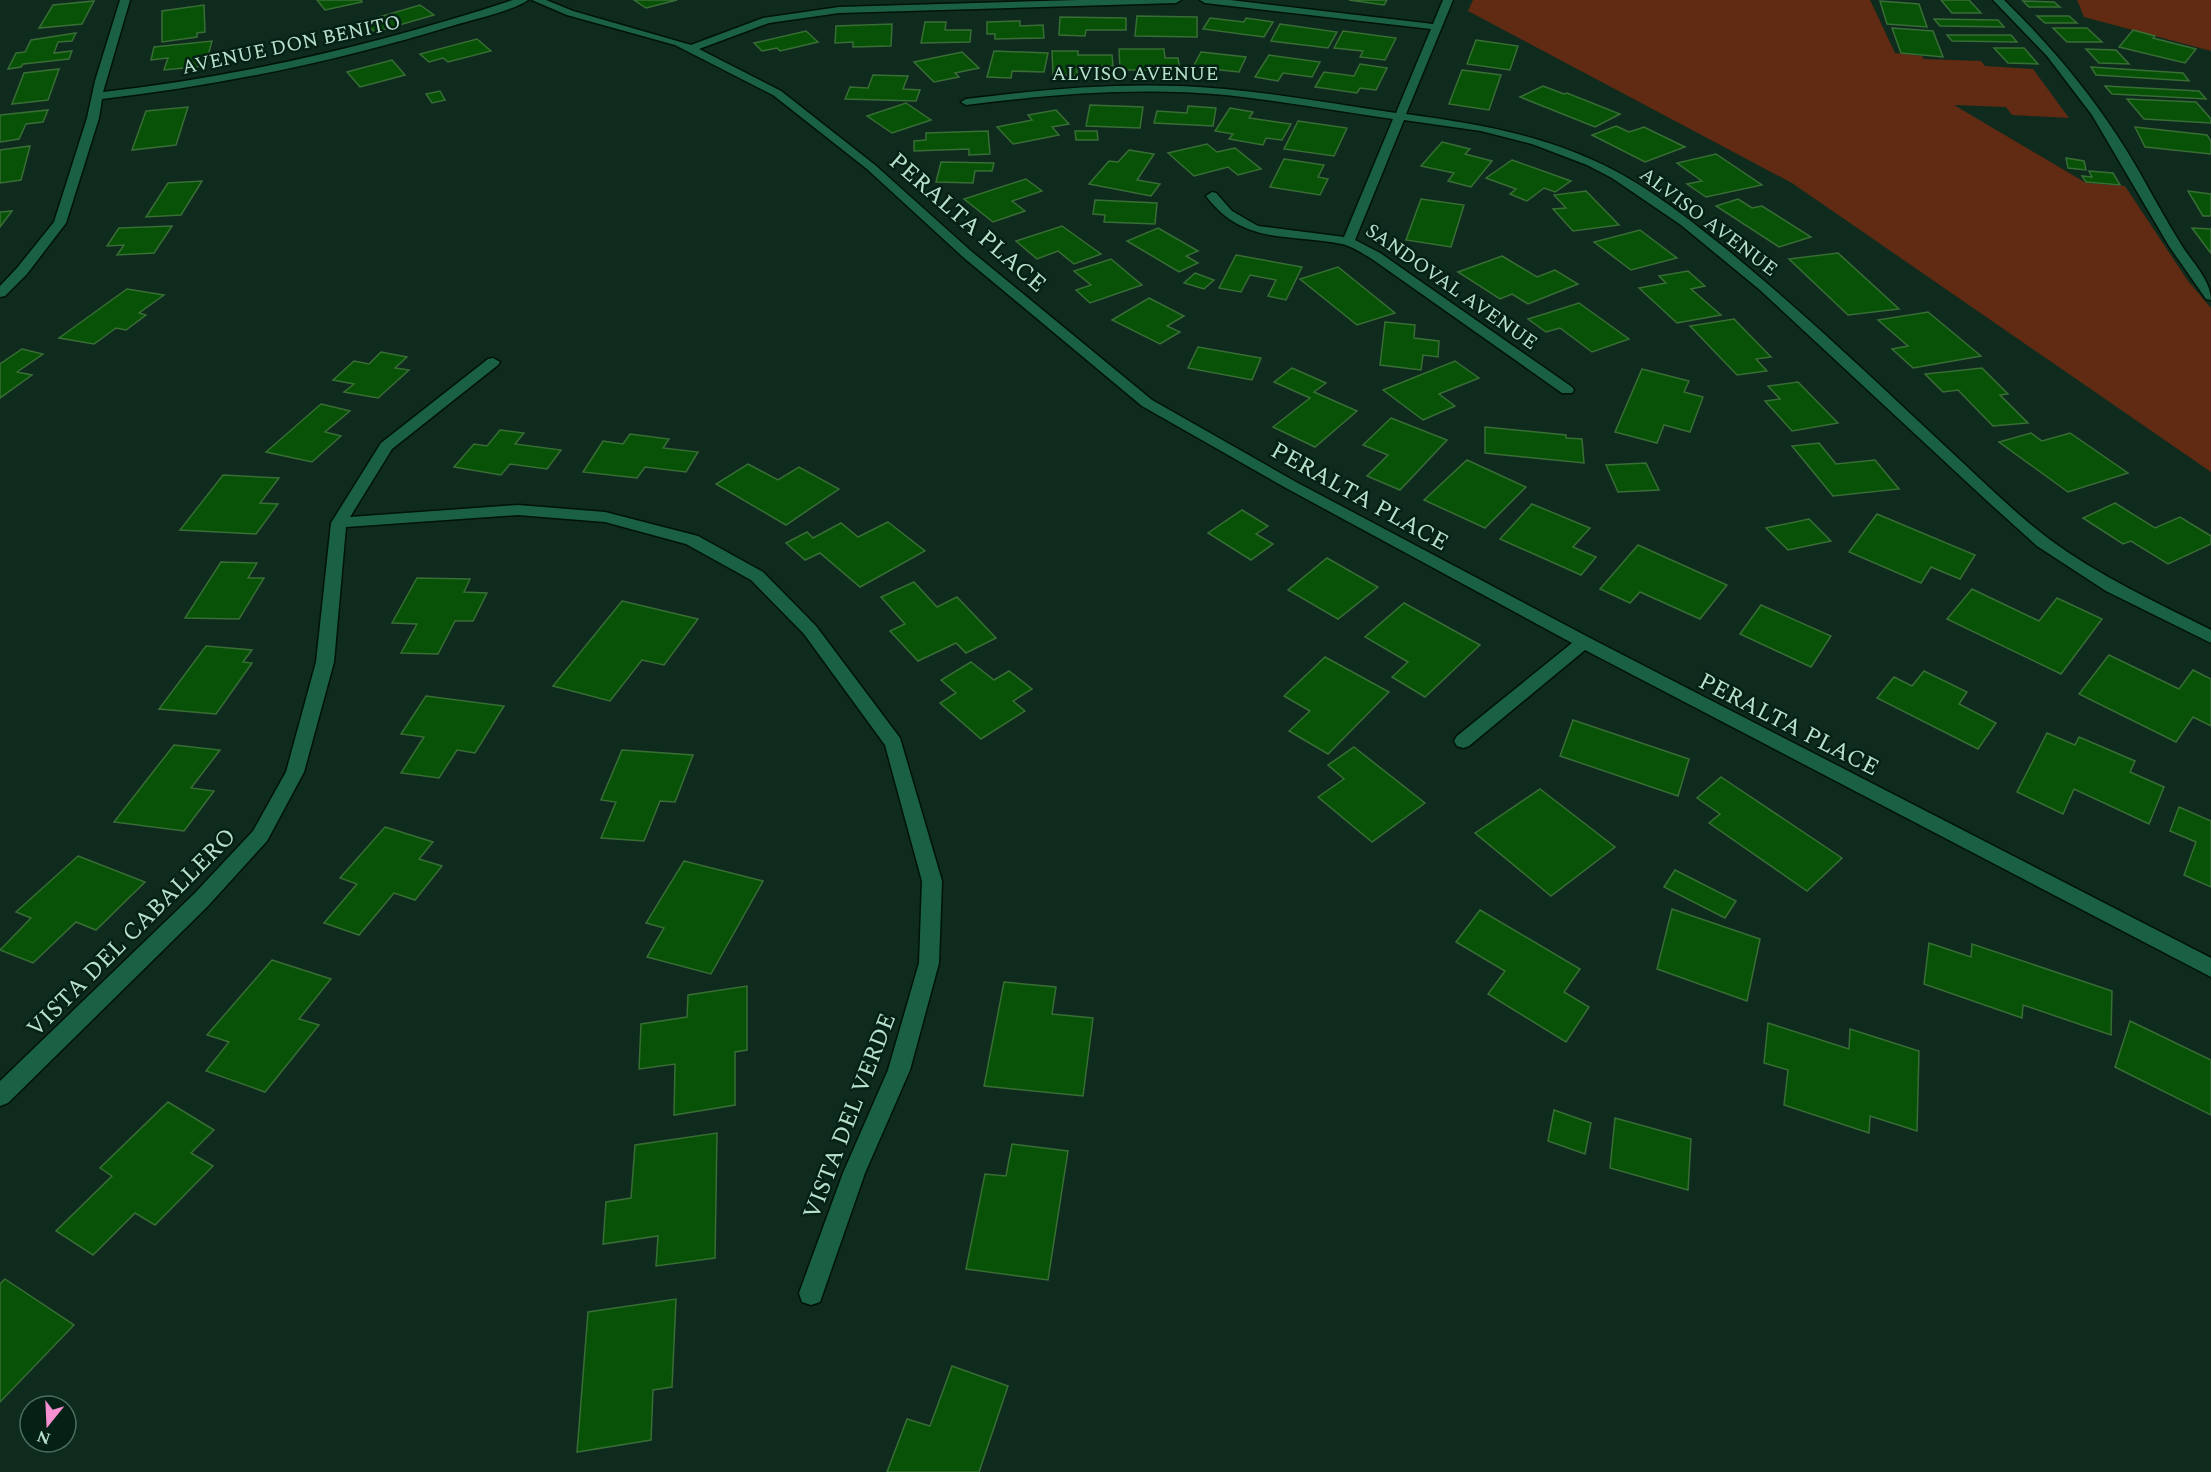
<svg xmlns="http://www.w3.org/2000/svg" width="2211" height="1472" viewBox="0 0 2211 1472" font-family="Spectral,serif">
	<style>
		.green { fill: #612a12 }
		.building { fill: #085207; stroke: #386d35; stroke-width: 1.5 }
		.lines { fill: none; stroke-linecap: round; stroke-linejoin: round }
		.minor-casing { stroke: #001308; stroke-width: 3 }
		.minor { fill: #1a6044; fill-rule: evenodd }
		.labels { text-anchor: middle; stroke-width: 5; stroke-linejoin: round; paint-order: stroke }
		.far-street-label { font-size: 20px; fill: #b8e1cc; stroke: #052115 }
		.street-label { font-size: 24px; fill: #b8e1cc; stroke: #052115 }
	</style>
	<rect width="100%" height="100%" fill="#0f2b1e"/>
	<!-- green -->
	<g class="green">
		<path d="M1473,0H1870L1895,53L1922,56L1924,59L1981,61L1985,66L2033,69L2069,118L2012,115L2006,107L1954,105L2086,183L2125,186L2188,281L2211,308V472L1792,183L1468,11Z"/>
		<path d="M2077,0H2211V51L2084,17Z"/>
	</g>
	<!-- building -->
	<g class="building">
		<path d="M317,0H361L362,2L325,10Z"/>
		<path d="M634,0H677L646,8Z"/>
		<path d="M1349,0H1387L1384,5Z"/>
		<path d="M1941,0H1969L1981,13H1952Z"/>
		<path d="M94,1L82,24L39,28L53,5Z"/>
		<path d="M1880,1L1919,4L1927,27L1887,24Z"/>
		<path d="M2023,1L2054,2L2060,7H2029Z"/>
		<path d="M204,5L205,32L197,33V37L162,42V11Z"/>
		<path d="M420,5L434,15L375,32L362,22Z"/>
		<path d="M1137,16L1197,17V37L1135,36Z"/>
		<path d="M2037,16H2069L2077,23H2045Z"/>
		<path d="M1060,17L1126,18V30H1086L1085,36L1059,35Z"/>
		<path d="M1210,18L1244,22L1246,18L1273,22L1264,37L1203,29Z"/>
		<path d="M1934,19L1998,20L2004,27L1940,26Z"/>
		<path d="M1020,21V26L1043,25L1044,38L995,39V34H987V22Z"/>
		<path d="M925,22H946L945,30H971L970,42L921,43Z"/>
		<path d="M892,24L891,46L853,47V42L835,43L836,26Z"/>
		<path d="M1280,24L1337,32L1328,48L1271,41Z"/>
		<path d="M1892,28L1933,31L1943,57L1901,53Z"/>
		<path d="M2053,28H2087L2102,42H2067Z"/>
		<path d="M2133,30L2155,36L2153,38L2196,49L2185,63L2119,47Z"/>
		<path d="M806,31L818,42L780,51L777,48L762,51L754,43Z"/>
		<path d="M1343,31L1396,38L1385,60L1360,57L1363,51L1334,48Z"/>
		<path d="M76,33L72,41L58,42L54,53L72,51L69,59L23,64L21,67L8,69L16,53L25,52L31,40Z"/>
		<path d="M1947,35H2011L2017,42L1952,41Z"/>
		<path d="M477,39L491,51L448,62L443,58L429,62L420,54Z"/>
		<path d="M1476,40L1518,46L1510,70L1467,64Z"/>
		<path d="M212,41L205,66L164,70L168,58L151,60L154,47Z"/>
		<path d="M1994,48H2024L2038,64L2008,63Z"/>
		<path d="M1119,49H1164L1165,58H1178L1180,70H1120Z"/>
		<path d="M2086,49L2116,50L2129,64L2099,63Z"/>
		<path d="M994,51L1048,53L1044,72L1012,71L1011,78L987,77Z"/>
		<path d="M1052,51H1078V55H1112L1113,66H1077V75H1053Z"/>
		<path d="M962,52L979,68L955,73L959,77L934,82L914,62Z"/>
		<path d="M1201,52L1246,57L1239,72L1193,67Z"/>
		<path d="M1269,55L1320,62L1312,77L1283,73L1278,81L1255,77Z"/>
		<path d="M392,60L405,75L360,87L347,72Z"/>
		<path d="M1360,64L1387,68L1376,90L1360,88L1357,93L1315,87L1324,72L1354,76Z"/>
		<path d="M2091,67L2183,73L2189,81L2096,75Z"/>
		<path d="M59,69L48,100L12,104L24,73Z"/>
		<path d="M1462,70L1501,75L1489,110L1449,104Z"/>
		<path d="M873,75L908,76L903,89L920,90L916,101L845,99L850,87L868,88Z"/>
		<path d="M1543,86L1564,94L1567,93L1620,114L1595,127L1520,97Z"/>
		<path d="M2105,86L2199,91L2206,99L2112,94Z"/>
		<path d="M440,91L445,100L432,103L426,94Z"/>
		<path d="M2127,99L2196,102L2211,119V123L2144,119Z"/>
		<path d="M906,103L931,120L892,133L867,116Z"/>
		<path d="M1090,105L1143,107L1140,128L1086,126Z"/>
		<path d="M1188,106L1216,108L1213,126L1154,123L1157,111L1187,113Z"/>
		<path d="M188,107L176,145L132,150L146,111Z"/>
		<path d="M1230,108L1253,112L1249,118L1291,124L1282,140L1266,138L1263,145L1229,139L1233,134L1215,131Z"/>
		<path d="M48,110L43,122L26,124L19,139L0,142V115Z"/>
		<path d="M1056,110L1069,124L1052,127L1059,135L1013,144L997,127L1032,120L1028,115Z"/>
		<path d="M1298,121L1347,128L1334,156L1284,149Z"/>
		<path d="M1616,126L1629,132L1644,127L1685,147L1645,162L1592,135Z"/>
		<path d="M2135,127L2207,135L2211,141V154L2145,147Z"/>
		<path d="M988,131L990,154L969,155V149L914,151V141L926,140V133Z"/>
		<path d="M1075,131H1097L1098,140H1076Z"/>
		<path d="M1442,142L1470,149L1465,154L1492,161L1471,187L1448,181L1454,173L1421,166Z"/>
		<path d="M1207,144L1217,152L1235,148L1261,169L1238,175L1228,167L1194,176L1168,153Z"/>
		<path d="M30,146L21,180L0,183V150Z"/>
		<path d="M1129,150L1154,154L1137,180L1160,184L1151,196L1089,184L1109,161L1118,162Z"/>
		<path d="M1716,154L1762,185L1706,197L1687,184L1702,181L1677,163Z"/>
		<path d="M2066,158L2084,161L2086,170L2068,168Z"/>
		<path d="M1284,159L1324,165L1318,177L1328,179L1320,195L1270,187Z"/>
		<path d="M1512,160L1571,181L1555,192L1544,188L1527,201L1510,194L1516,189L1486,178Z"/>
		<path d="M941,162L994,163L992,171H975L973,183L936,182Z"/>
		<path d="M2089,171L2113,173L2120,185L2086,182L2082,176L2092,177Z"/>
		<path d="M1026,179L1042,191L1012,201L1025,211L993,222L964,199Z"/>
		<path d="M202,181L181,215L146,217L168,183Z"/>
		<path d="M1586,191L1619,225L1573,231L1553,209L1566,208L1554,195Z"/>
		<path d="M2188,191L2211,194V216H2203Z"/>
		<path d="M1421,199L1464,205L1451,247L1406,240Z"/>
		<path d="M1738,199L1752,208L1762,206L1811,237L1779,247L1716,206Z"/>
		<path d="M1095,200L1157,203L1155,224L1104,222L1105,215L1093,214Z"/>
		<path d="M12,211L0,227V212Z"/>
		<path d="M172,226L154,253L117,255L124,245L107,246L119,228Z"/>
		<path d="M1062,226L1101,254L1074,264L1058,251L1037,259L1016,241Z"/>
		<path d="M1158,228L1198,251L1186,256L1198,263L1179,272L1127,241Z"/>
		<path d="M2192,228L2211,229V253L2210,252Z"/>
		<path d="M1640,230L1677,258L1631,270L1594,242Z"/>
		<path d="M1838,253L1899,309L1848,315L1789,259Z"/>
		<path d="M1236,255L1302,267L1286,300L1268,296L1276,280L1250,275L1241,292L1219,288Z"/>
		<path d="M1502,256L1537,277L1555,270L1578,284L1528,304L1512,294L1500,299L1458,272Z"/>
		<path d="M1111,259L1142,285L1090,303L1076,290L1091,285L1074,271Z"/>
		<path d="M1338,267L1395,313L1357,325L1300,279Z"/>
		<path d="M1688,271L1705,286L1691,289L1721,315L1677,323L1639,288L1666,283L1659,276Z"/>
		<path d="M1195,273L1214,280L1204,289L1184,283Z"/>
		<path d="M127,289L164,295L139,313L146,315L126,330L116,328L94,344L59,338Z"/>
		<path d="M1149,298L1184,316L1167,326L1180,332L1160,344L1112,320Z"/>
		<path d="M1579,303L1629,339L1592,352L1560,328L1546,332L1528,319Z"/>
		<path d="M1928,312L1981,356L1913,368L1892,349L1908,346L1878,320Z"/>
		<path d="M1734,319L1771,357L1756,359L1767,371L1737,375L1690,326Z"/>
		<path d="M1385,322L1415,325L1414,338L1439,341L1438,357L1423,355L1421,370L1380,365Z"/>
		<path d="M1198,347L1261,358L1252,380L1188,368Z"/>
		<path d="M22,349L43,354L17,372L32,375L0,398V364Z"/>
		<path d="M381,352L407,357L395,368L409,370L378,398L344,392L354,384L333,380L354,361L369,364Z"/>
		<path d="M1455,361L1479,378L1439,394L1455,406L1423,420L1383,390Z"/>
		<path d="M1292,368L1326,383L1314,392L1357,411L1315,447L1273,427L1310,398L1274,382Z"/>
		<path d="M1982,368L2008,394L2000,395L2028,423L1993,426L1958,390L1943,392L1925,374Z"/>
		<path d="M1642,369L1689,381L1684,392L1703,397L1690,432L1664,425L1657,443L1615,432Z"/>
		<path d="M1798,382L1838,423L1792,431L1765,401L1780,399L1768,386Z"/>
		<path d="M321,404L350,411L325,432L341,436L312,462L266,452Z"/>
		<path d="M1391,418L1447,440L1400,490L1367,476L1388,455L1363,445Z"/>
		<path d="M1485,427L1566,435V438L1582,439L1584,463L1485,453Z"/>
		<path d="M500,430L524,433L515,444L561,450L547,469L510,464L501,475L454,467L474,444L487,446Z"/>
		<path d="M2031,433L2042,441L2070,433L2128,473L2068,492L1999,442Z"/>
		<path d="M630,434L669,439L663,448L698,452L686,472L645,467L637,478L583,472L603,441L623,444Z"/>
		<path d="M1819,443L1836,464L1875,460L1899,489L1833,496L1792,446Z"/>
		<path d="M1467,460L1526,487L1485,528L1424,500Z"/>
		<path d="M1646,463L1659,490L1618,492L1606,465Z"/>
		<path d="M748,464L778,480L799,467L839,489L786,525L716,484Z"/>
		<path d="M223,475L279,478L260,503L278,504L256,534L180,530Z"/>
		<path d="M2115,503L2155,528L2180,517L2211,536V544L2168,564L2131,541L2123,544L2083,518Z"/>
		<path d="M1532,504L1590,528L1573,547L1596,557L1581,575L1500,539Z"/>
		<path d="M1242,510L1268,526L1256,534L1273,544L1251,560L1208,533Z"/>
		<path d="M1877,514L1975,555L1960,579L1931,567L1921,583L1849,552Z"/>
		<path d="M1809,519L1831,541L1788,550L1766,528Z"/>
		<path d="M888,522L925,551L860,587L820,553L805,560L786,543L807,532L813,538L841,523L858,537Z"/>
		<path d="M1638,545L1727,585L1700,619L1640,592L1630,603L1600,589Z"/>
		<path d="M1327,558L1378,587L1338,619L1288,590Z"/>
		<path d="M221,562L257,563L248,578H264L239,619L185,618Z"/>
		<path d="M417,578L470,579L464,592L487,593L473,621H455L438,654L401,653L417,624L392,623Z"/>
		<path d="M914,582L937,607L957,597L996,638L966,653L956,643L918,661L890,631L905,624L881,597Z"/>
		<path d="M1972,589L2039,621L2057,598L2102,619L2061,674L1947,619Z"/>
		<path d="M622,601L698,619L664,665L642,660L610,701L553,686Z"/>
		<path d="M1404,603L1480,645L1425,697L1392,677L1408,662L1365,637Z"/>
		<path d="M1761,605L1831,636L1811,667L1740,634Z"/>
		<path d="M206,646L252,650L243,662L252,663L216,714L159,709Z"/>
		<path d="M2109,655L2179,689L2193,670L2211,679V726L2193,717L2176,742L2079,694Z"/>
		<path d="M1325,657L1389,692L1328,754L1289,731L1310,711L1284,696Z"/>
		<path d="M971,662L994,680L1009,671L1032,689L1013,701L1025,711L981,739L940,703L956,693L941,680Z"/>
		<path d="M1924,671L1967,692L1959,704L1996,723L1978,749L1877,698L1894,677L1912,686Z"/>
		<path d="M426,696L504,706L475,753L457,750L439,778L401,773L424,737L401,734Z"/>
		<path d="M1573,720L1689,759L1678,796L1560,756Z"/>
		<path d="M2047,733L2075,745L2079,737L2135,761L2130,772L2164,787L2149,824L2074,789L2063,814L2017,792Z"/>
		<path d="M174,745L220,750L191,788L214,791L184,831L114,822Z"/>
		<path d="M1354,747L1425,803L1372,842L1318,797L1344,779L1328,765Z"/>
		<path d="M622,750L693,755L675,802L660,801L644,841L601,838L616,802L601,800Z"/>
		<path d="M1721,777L1842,858L1807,891L1709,823L1720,814L1697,798Z"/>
		<path d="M1540,789L1615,847L1551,896L1475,833Z"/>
		<path d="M2179,807L2211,821V887L2184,875L2196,842L2170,831Z"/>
		<path d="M385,827L433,842L419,859L442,866L415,900L394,893L359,935L324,923L357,884L340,878Z"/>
		<path d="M78,856L145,882L96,930L76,922L33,963L0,950L31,918L16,912Z"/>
		<path d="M684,861L763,881L711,974L647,957L664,928L646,923Z"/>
		<path d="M1675,870L1736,901L1725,918L1664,887Z"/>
		<path d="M1672,909L1760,939L1747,1001L1657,969Z"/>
		<path d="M1480,910L1580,969L1564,992L1589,1007L1566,1042L1488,994L1505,971L1456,942Z"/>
		<path d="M1929,943L1971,957L1972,944L2112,991L2111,1035L2023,1005L2022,1018L1924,984Z"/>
		<path d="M272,960L331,979L299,1019L319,1025L265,1092L206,1071L229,1042L207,1035Z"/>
		<path d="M1004,982L1056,987L1052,1014L1093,1018L1083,1096L984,1086Z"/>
		<path d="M747,986V1050L735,1052V1105L674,1115L675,1064L639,1069L641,1024L687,1017L688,995Z"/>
		<path d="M2130,1021L2211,1060V1115L2115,1067Z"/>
		<path d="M1768,1023L1849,1049L1850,1029L1919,1051L1917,1131L1870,1116L1869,1133L1784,1105L1788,1070L1764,1063Z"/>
		<path d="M168,1102L214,1130L191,1153L213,1166L155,1225L135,1213L93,1255L56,1231L112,1176L100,1168Z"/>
		<path d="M1554,1110L1591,1123L1585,1154L1548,1141Z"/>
		<path d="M1615,1118L1691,1139L1688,1190L1610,1168Z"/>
		<path d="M717,1133L715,1258L656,1266L658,1236L603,1244L606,1202L631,1198L635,1145Z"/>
		<path d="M1012,1144L1068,1151L1048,1280L966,1269L985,1174L1006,1176Z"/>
		<path d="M5,1279L74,1325L0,1402V1284Z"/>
		<path d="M676,1299L672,1387L653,1390L651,1440L577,1452L588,1312Z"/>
		<path d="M952,1366L1008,1386L979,1472H887L907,1419L930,1426Z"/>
	</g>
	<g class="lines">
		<defs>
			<g id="minor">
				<path d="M120,0H130L103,92C244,76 379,44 513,0H528C515,10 472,20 455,25C339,61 222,85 102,99L99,118L66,223L27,274L5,296L0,297V286L17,268L54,222L87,118L95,81Z"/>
				<path d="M532,0H546L573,11L691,45L763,18L839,7L1078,0H1181L1176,3L839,13L769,23L699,49L781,91L875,165L971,251L1152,400L1296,482L1590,638L2211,958V977L1585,650L1469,746L1463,748L1457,746L1454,741L1457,736L1572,643L1286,488L1142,406L963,257L867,169L773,95L675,45L567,15Z"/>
				<path d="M1200,0H1230L1433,24L1443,0H1453L1406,114C1471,123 1535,133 1595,161C1642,182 1685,216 1725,248C1802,311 1874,380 1947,448C1980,478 2013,512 2049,539C2099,576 2156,602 2211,630V643L2106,591L2037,546L1985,499L1760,290L1681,225L1612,178L1587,165L1532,144L1481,131L1404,120L1355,240L1380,253L1572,387L1574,390L1572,393H1562L1372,259C1363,254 1352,246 1342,244C1289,233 1244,246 1206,196L1212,192L1216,193L1232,211L1258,226L1344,237L1393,119C1338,111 1282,101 1226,95C1139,87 1052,94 966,105L961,102L966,99C1052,88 1138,81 1225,89C1282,94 1339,105 1396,113L1431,29L1205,3Z"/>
				<path d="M1993,0H2004C2046,41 2084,85 2116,134C2139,168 2157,206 2179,241C2189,259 2211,279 2211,300L2206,299L2169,246L2092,115L2047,56Z"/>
				<path d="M493,358L500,362L498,365L392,449L350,517L518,505L605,512L698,536L763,572L816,626L900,738L942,881L939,963L910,1070L865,1173L820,1302L811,1305L802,1302L799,1293L843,1173L888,1070L919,963L922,881L885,745L804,634L751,580L686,544L605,522L518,515L346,527L334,662L304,772L267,841L208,906L8,1103L0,1106V1081L194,894L253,831L286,772L316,662L331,523L381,443L488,359Z"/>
			</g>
		</defs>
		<!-- minor casing -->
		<use href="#minor" class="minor-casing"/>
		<!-- minor -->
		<use href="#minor" class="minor"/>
	</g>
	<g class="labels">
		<!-- far-street labels -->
		<g class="far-street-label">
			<text transform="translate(291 44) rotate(-12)" y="7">AVENUE DON BENITO</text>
			<text x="1135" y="80">ALVISO AVENUE</text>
			<text transform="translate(1709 221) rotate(37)" y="7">ALVISO AVENUE</text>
			<text transform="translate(1452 286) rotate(35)" y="7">SANDOVAL AVENUE</text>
		</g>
		<!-- street labels -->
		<g class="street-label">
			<text transform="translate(968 222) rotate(41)" y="8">PERALTA PLACE</text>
			<text transform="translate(1360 496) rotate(29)" y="8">PERALTA PLACE</text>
			<text transform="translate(1789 724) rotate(27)" y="8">PERALTA PLACE</text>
			<text transform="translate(131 932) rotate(-45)" y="8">VISTA DEL CABALLERO</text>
			<text transform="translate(849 1116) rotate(-69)" y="8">VISTA DEL VERDE</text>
		</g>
	</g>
	<!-- north arrow -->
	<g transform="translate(48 1424) rotate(198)"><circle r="28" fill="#052115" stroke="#4d6e5e" stroke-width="1.5"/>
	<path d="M0-4.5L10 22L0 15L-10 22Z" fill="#f690d0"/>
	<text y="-9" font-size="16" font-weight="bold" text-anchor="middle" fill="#b8e1cc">N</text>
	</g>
</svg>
